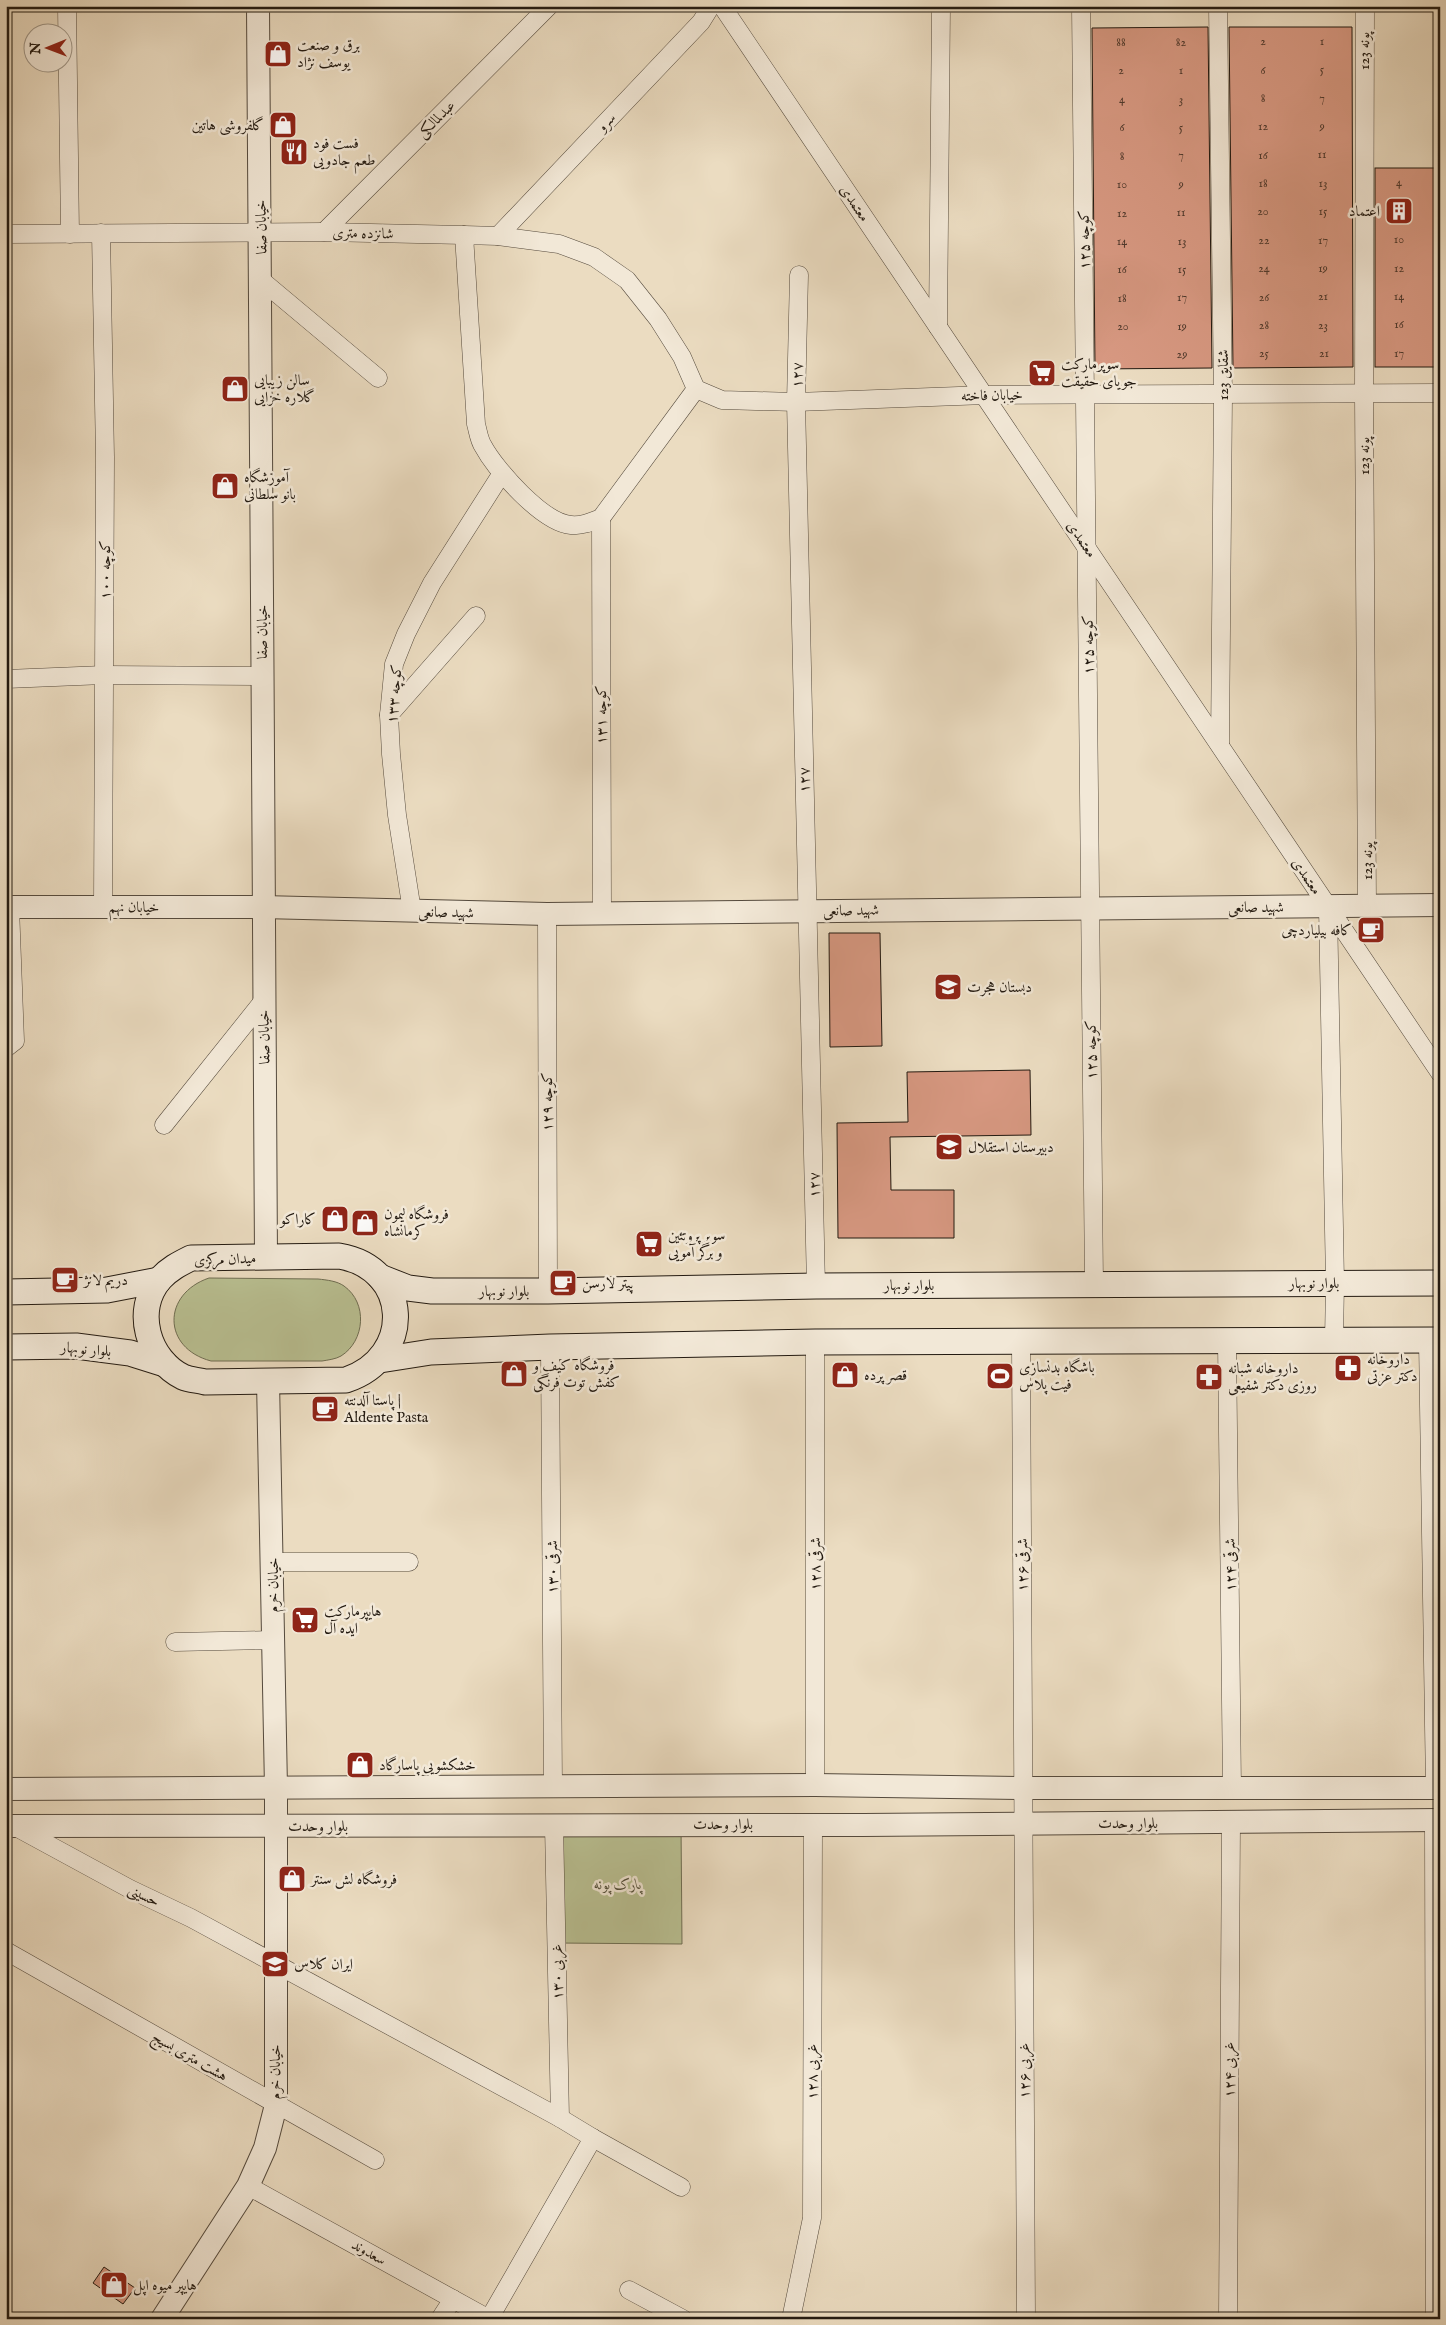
<svg xmlns="http://www.w3.org/2000/svg" width="1446" height="2325" viewBox="0 0 1446 2325" font-family="'IM FELL English',Amiri,serif">
	<style>
		.green { fill: #b9c092; stroke: #6e6d52 }
		.building { fill: #d79881; stroke: #231a11 }
		.lines { fill: none; stroke-linecap: round; stroke-linejoin: round }
		.minor-casing { stroke: #554a3d; stroke-width: 19 }
		.tertiary-casing { stroke: #554a3d; stroke-width: 24 }
		.secondary-casing { stroke: #231a11; stroke-width: 27 }
		.minor { stroke: #f2e8d7; stroke-width: 18 }
		.tertiary { stroke: #f2e8d7; stroke-width: 22 }
		.secondary { stroke: #f2e8d7; stroke-width: 25 }
		.labels { text-anchor: middle; stroke-width: 5; stroke-linejoin: round; paint-order: stroke }
		.number-label { font-size: 12px; fill: #503a2d }
		.poi-label { font-size: 15px; fill: #231a11; stroke: #f2e8d7; text-anchor: start }
		.street-label { font-size: 15px; fill: #231a11; stroke: #f2e8d7 }
		.park-label { font-size: 15px; font-style: italic; fill: #504c38; stroke: #f2e8d7 }
	</style>
	<rect width="100%" height="100%" fill="#ebdcc1"/>
	<filter id="stains"><feTurbulence type="fractalNoise" baseFrequency=".004" numOctaves="4"/><feColorMatrix values="0 0 0 0 .2 0 0 0 0 .09 0 0 0 0 .02 0 0 0 .5 -.17"/></filter>
	<radialGradient id="worn" r=".72"><stop offset=".6" stop-color="#630" stop-opacity="0"/><stop offset="1" stop-color="#630" stop-opacity=".3"/></radialGradient>
	<!-- green -->
	<g class="green">
		<path d="M209,1278L318,1279C327,1280 337,1281 344,1286C368,1303 365,1341 341,1356C336,1359 328,1360 322,1361H211C162,1348 162,1294 209,1278Z"/>
		<path d="M554,1825H681L682,1944L557,1943Z"/>
	</g>
	<!-- building -->
	<g class="building">
		<path d="M1208,27L1212,368L1095,369L1092,28Z"/>
		<path d="M1229,27H1352L1353,367L1233,368Z"/>
		<rect x="1375" y="168" width="65" height="199"/>
		<path d="M829,933H880L882,1046L830,1047Z"/>
		<path d="M1030,1070L1031,1135L890,1137L891,1190H954V1238H838L837,1123L908,1122L907,1072Z"/>
		<path d="M104,2267L135,2288L123,2304L93,2283Z"/>
	</g>
	<g class="lines">
		<defs>
			<g id="minor">
				<path d="M67,6L70,234"/>
				<path d="M722,6L1440,1073"/>
				<path d="M1081,6L1094,1284"/>
				<path d="M1218,6L1223,395L1220,745"/>
				<path d="M1365,6L1364,393L1367,906"/>
				<path d="M324,232L549,6"/>
				<path d="M101,233L105,457L103,907"/>
				<path d="M6,234L324,232L464,235"/>
				<path d="M464,235L498,236L559,244L594,257L627,280L658,319L682,357L696,389L601,518C591,522 582,526 571,525C543,523 496,470 483,446C479,440 478,431 476,424Z"/>
				<path d="M498,236L701,22L711,6"/>
				<path d="M799,275L796,402L816,1286"/>
				<path d="M261,280L378,378"/>
				<path d="M938,327L941,6"/>
				<path d="M696,389L722,400L796,402L986,395L1440,393"/>
				<path d="M601,518L602,913"/>
				<path d="M6,679L104,675L262,676"/>
				<path d="M389,715L476,616"/>
				<path d="M1328,907L1335,1282L1334,1341"/>
				<path d="M412,911L397,815L391,754L389,715L394,664L406,634L432,583L502,473"/>
				<path d="M547,914L548,1291"/>
				<path d="M6,1048L15,1041L10,907"/>
				<path d="M164,1125L264,1000"/>
				<path d="M1428,1340L1435,1788"/>
				<path d="M815,1342V1785"/>
				<path d="M1021,1342L1026,2319"/>
				<path d="M1227,1342L1232,1788"/>
				<path d="M550,1347L553,1787"/>
				<path d="M273,1562H409"/>
				<path d="M175,1642L273,1640"/>
				<path d="M1434,1820L1435,2319"/>
				<path d="M554,1825L560,2118"/>
				<path d="M14,1826L130,1889L191,1918L560,2118L593,2138L681,2187"/>
				<path d="M6,1951L375,2160"/>
				<path d="M248,2186L489,2319"/>
				<path d="M629,2290L683,2319"/>
				<path d="M440,2319L453,2299"/>
				<path d="M489,2319L593,2138"/>
				<path d="M791,2319L812,2218L813,1824"/>
				<path d="M1228,2319L1231,1822"/>
			</g>
			<g id="tertiary">
				<path d="M258,6C263,423 262,840 266,1257"/>
				<path d="M6,907H262L547,914L1440,905"/>
				<path d="M6,1789L815,1785L1023,1788H1440"/>
				<path d="M6,1826L863,1825L1440,1820"/>
				<path d="M162,2319L248,2186L265,2148L276,2105V1788L268,1381"/>
			</g>
			<g id="secondary">
				<path d="M339,1256C411,1268 415,1357 346,1380L205,1382C198,1380 190,1380 183,1377C148,1360 133,1310 160,1279C169,1269 179,1264 191,1258Z"/>
				<path d="M380,1277L408,1288L432,1291H548L816,1286L1440,1283"/>
				<path d="M6,1292L107,1290L159,1280"/>
				<path d="M6,1347L76,1346L130,1353L165,1364"/>
				<path d="M380,1360L431,1352L550,1347L815,1342L1440,1340"/>
			</g>
		</defs>
		<!-- minor casing -->
		<use href="#minor" class="minor-casing"/>
		<!-- tertiary casing -->
		<use href="#tertiary" class="tertiary-casing"/>
		<!-- secondary casing -->
		<use href="#secondary" class="secondary-casing"/>
		<!-- minor -->
		<use href="#minor" class="minor"/>
		<!-- tertiary -->
		<use href="#tertiary" class="tertiary"/>
		<!-- secondary -->
		<use href="#secondary" class="secondary"/>
	</g>
	<!-- icons -->
	<defs>
		<symbol id="shop-square" viewBox="-11 -11 22 22"><rect x="-9" y="-9" width="18" height="18" rx="4" fill="#8f2418" stroke="#f2e8d7"/><path d="M-5-2.5h2.3a2.7 3.5 0 0 1 5.4 0H5L5.5 6h-11ZM-1.5-2.5h3a1.5 2.3 0 0 0-3 0Z" fill="#fff"/></symbol>
		<symbol id="restaurant-square" viewBox="-11 -11 22 22"><rect x="-9" y="-9" width="18" height="18" rx="4" fill="#8f2418" stroke="#f2e8d7"/><path d="M-5-6h1v4h1v-4h1v4h1v-4h1v5L-1.5 .5V6h-2V.5L-5-1ZM5-6V6H3V1.5H1.5Q1.5-4 5-6Z" fill="#fff"/></symbol>
		<symbol id="building-square" viewBox="-11 -11 22 22"><rect x="-9" y="-9" width="18" height="18" rx="4" fill="#8f2418" stroke="#f2e8d7"/><path d="M-4-6H4V6H1V3H-1V6H-4ZM-2.5-4.3h1.7v1.8h-1.7ZM.8-4.3h1.7v1.8H.8ZM-2.5-1h1.7V.8h-1.7ZM.8-1h1.7V.8H.8Z" fill="#fff"/></symbol>
		<symbol id="supermarket-square" viewBox="-11 -11 22 22"><rect x="-9" y="-9" width="18" height="18" rx="4" fill="#8f2418" stroke="#f2e8d7"/><path d="M-6-5.5h2.5l.6 2H6L4.5 2H-2.5L-4.4-4H-6ZM-1.5 3.2a1.3 1.3 0 1 0 .1 0ZM3 3.2a1.3 1.3 0 1 0 .1 0Z" fill="#fff"/></symbol>
		<symbol id="cafe-square" viewBox="-11 -11 22 22"><rect x="-9" y="-9" width="18" height="18" rx="4" fill="#8f2418" stroke="#f2e8d7"/><path d="M-5.5-4.5H6V0H3Q3 3.5 0 3.5H-2.5Q-5.5 3.5-5.5 0ZM3-3.2v2h1.7v-2ZM-6 4.5H4V6H-6Z" fill="#fff"/></symbol>
		<symbol id="school-square" viewBox="-11 -11 22 22"><rect x="-9" y="-9" width="18" height="18" rx="4" fill="#8f2418" stroke="#f2e8d7"/><path d="M0-5L7-2L0 1L-7-2ZM-4 1L0 2.5L4 1V4Q0 6-4 4Z" fill="#fff"/></symbol>
		<symbol id="pharmacy-square" viewBox="-11 -11 22 22"><rect x="-9" y="-9" width="18" height="18" rx="4" fill="#8f2418" stroke="#f2e8d7"/><path d="M-2-6h4v4h4v4h-4v4h-4v-4h-4v-4h4Z" fill="#fff"/></symbol>
		<symbol id="stadium-square" viewBox="-11 -11 22 22"><rect x="-9" y="-9" width="18" height="18" rx="4" fill="#8f2418" stroke="#f2e8d7"/><path d="M0-5a6.5 5 0 1 0 0 10a6.5 5 0 1 0 0-10ZM-3.5-1.8h7v3.6h-7Z" fill="#fff"/></symbol>
		<symbol id="university-square" viewBox="-11 -11 22 22"><rect x="-9" y="-9" width="18" height="18" rx="4" fill="#8f2418" stroke="#f2e8d7"/><path d="M0-5L7-2L0 1L-7-2ZM-4 1L0 2.5L4 1V4Q0 6-4 4Z" fill="#fff"/></symbol>
	</defs>
	<g fill-rule="evenodd">
		<use href="#shop-square" x="262" y="38" width="32" height="32"/>
		<use href="#shop-square" x="267" y="109" width="32" height="32"/>
		<use href="#restaurant-square" x="278" y="136" width="32" height="32"/>
		<use href="#building-square" x="1383" y="195" width="32" height="32"/>
		<use href="#supermarket-square" x="1026" y="357" width="32" height="32"/>
		<use href="#shop-square" x="219" y="373" width="32" height="32"/>
		<use href="#shop-square" x="209" y="470" width="32" height="32"/>
		<use href="#cafe-square" x="1355" y="914" width="32" height="32"/>
		<use href="#school-square" x="932" y="971" width="32" height="32"/>
		<use href="#school-square" x="933" y="1131" width="32" height="32"/>
		<use href="#shop-square" x="319" y="1203" width="32" height="32"/>
		<use href="#shop-square" x="349" y="1207" width="32" height="32"/>
		<use href="#supermarket-square" x="633" y="1228" width="32" height="32"/>
		<use href="#cafe-square" x="49" y="1264" width="32" height="32"/>
		<use href="#cafe-square" x="547" y="1267" width="32" height="32"/>
		<use href="#pharmacy-square" x="1332" y="1352" width="32" height="32"/>
		<use href="#shop-square" x="498" y="1358" width="32" height="32"/>
		<use href="#shop-square" x="829" y="1359" width="32" height="32"/>
		<use href="#stadium-square" x="984" y="1360" width="32" height="32"/>
		<use href="#pharmacy-square" x="1193" y="1361" width="32" height="32"/>
		<use href="#cafe-square" x="309" y="1393" width="32" height="32"/>
		<use href="#supermarket-square" x="289" y="1604" width="32" height="32"/>
		<use href="#shop-square" x="344" y="1749" width="32" height="32"/>
		<use href="#shop-square" x="276" y="1863" width="32" height="32"/>
		<use href="#university-square" x="259" y="1948" width="32" height="32"/>
		<use href="#shop-square" x="98" y="2269" width="32" height="32"/>
	</g>
	<g class="labels">
		<!-- number labels -->
		<g class="number-label">
			<text x="1263" y="45">2</text>
			<text x="1322" y="45">1</text>
			<text x="1121" y="46">88</text>
			<text x="1181" y="46">82</text>
			<text x="1322" y="73">5</text>
			<text x="1121" y="74">2</text>
			<text x="1181" y="74">1</text>
			<text x="1263" y="74">6</text>
			<text x="1263" y="102">8</text>
			<text x="1322" y="102">7</text>
			<text x="1122" y="103">4</text>
			<text x="1181" y="103">3</text>
			<text x="1263" y="130">12</text>
			<text x="1322" y="130">9</text>
			<text x="1122" y="131">6</text>
			<text x="1181" y="131">5</text>
			<text x="1322" y="158">11</text>
			<text x="1181" y="159">7</text>
			<text x="1263" y="159">16</text>
			<text x="1122" y="160">8</text>
			<text x="1399" y="186">4</text>
			<text x="1263" y="187">18</text>
			<text x="1323" y="187">13</text>
			<text x="1122" y="188">10</text>
			<text x="1181" y="188">9</text>
			<text x="1263" y="215">20</text>
			<text x="1323" y="215">15</text>
			<text x="1181" y="216">11</text>
			<text x="1122" y="217">12</text>
			<text x="1399" y="243">10</text>
			<text x="1264" y="244">22</text>
			<text x="1323" y="244">17</text>
			<text x="1122" y="245">14</text>
			<text x="1182" y="245">13</text>
			<text x="1264" y="272">24</text>
			<text x="1323" y="272">19</text>
			<text x="1399" y="272">12</text>
			<text x="1122" y="273">16</text>
			<text x="1182" y="273">15</text>
			<text x="1323" y="300">21</text>
			<text x="1399" y="300">14</text>
			<text x="1182" y="301">17</text>
			<text x="1264" y="301">26</text>
			<text x="1122" y="302">18</text>
			<text x="1399" y="328">16</text>
			<text x="1264" y="329">28</text>
			<text x="1323" y="329">23</text>
			<text x="1123" y="330">20</text>
			<text x="1182" y="330">19</text>
			<text x="1264" y="357">25</text>
			<text x="1324" y="357">21</text>
			<text x="1399" y="357">17</text>
			<text x="1182" y="358">29</text>
		</g>
		<!-- poi labels -->
		<g class="poi-label">
			<text x="297" y="50">برق و صنعت<tspan x="297" dy="17">یوسف نژاد</tspan></text>
			<text x="264" y="130" text-anchor="end">گلفروشی هاتین</text>
			<text x="313" y="148">فست فود<tspan x="313" dy="17">طعم جادویی</tspan></text>
			<text x="1380" y="216" text-anchor="end">اعتماد</text>
			<text x="1061" y="369">سوپرمارکت<tspan x="1061" dy="17">جویای حقیقت</tspan></text>
			<text x="254" y="385">سالن زیبایی<tspan x="254" dy="17">گلاره خزایی</tspan></text>
			<text x="244" y="482">آموزشگاه<tspan x="244" dy="17">بانو سلطانی</tspan></text>
			<text x="1352" y="935" text-anchor="end">کافه بیلیاردچی</text>
			<text x="967" y="992">دبستان هجرت</text>
			<text x="968" y="1152">دبیرستان استقلال</text>
			<text x="384" y="1219">فروشگاه لیمون<tspan x="384" dy="17">کرمانشاه</tspan></text>
			<text x="316" y="1224" text-anchor="end">کاراکو</text>
			<text x="668" y="1240">سوپر پروتئین<tspan x="668" dy="17">و برگر آمویی</tspan></text>
			<text x="84" y="1285">دریم لانژ</text>
			<text x="582" y="1288">پیتر لارسن</text>
			<text x="1367" y="1364">داروخانه<tspan x="1367" dy="17">دکتر عزتی</tspan></text>
			<text x="533" y="1370">فروشگاه کیف و<tspan x="533" dy="17">کفش توت فرنگی</tspan></text>
			<text x="1019" y="1372">باشگاه بدنسازی<tspan x="1019" dy="17">فیت پلاس</tspan></text>
			<text x="1228" y="1373">داروخانه شبانه<tspan x="1228" dy="17">روزی دکتر شفیعی</tspan></text>
			<text x="864" y="1380">قصر پرده</text>
			<text x="344" y="1405">پاستا آلدنته |<tspan x="344" dy="17">Aldente Pasta</tspan></text>
			<text x="324" y="1616">هایپرمارکت<tspan x="324" dy="17">ایده آل</tspan></text>
			<text x="379" y="1770">خشکشویی پاسارگاد</text>
			<text x="311" y="1884">فروشگاه لش سنتر</text>
			<text x="294" y="1969">ایران کلاس</text>
			<text x="133" y="2290">هایپر میوه اپل</text>
		</g>
		<!-- street labels -->
		<g class="street-label">
			<text transform="translate(1364 51) rotate(-90)" y="5">123 پونه</text>
			<text transform="translate(436 119) rotate(-45)" y="5">عبدلمالکی</text>
			<text transform="translate(606 122) rotate(-47)" y="5">سرو</text>
			<text transform="translate(855 203) rotate(56)" y="5">معتمدی</text>
			<text transform="translate(261 227) rotate(-91)" y="5">خیابان صفا</text>
			<text transform="translate(363 233) rotate(1)" y="5">شانزده متری</text>
			<text transform="translate(1084 240) rotate(-91)" y="5">کوچه ۱۲۵</text>
			<text transform="translate(797 375) rotate(-89)" y="5">۱۲۷</text>
			<text transform="translate(1223 375) rotate(-90)" y="5">123 شقایق</text>
			<text transform="translate(992 395) rotate(-1)" y="5">خیابان فاخته</text>
			<text transform="translate(1364 456) rotate(-90)" y="5">123 پونه</text>
			<text transform="translate(1082 539) rotate(56)" y="5">معتمدی</text>
			<text transform="translate(105 570) rotate(-90)" y="5">کوچه ۱۰۰</text>
			<text transform="translate(262 632) rotate(-90)" y="5">خیابان صفا</text>
			<text transform="translate(1088 645) rotate(-91)" y="5">کوچه ۱۲۵</text>
			<text transform="translate(394 694) rotate(-85)" y="5">کوچه ۱۳۳</text>
			<text transform="translate(601 715) rotate(-90)" y="5">کوچه ۱۳۱</text>
			<text transform="translate(804 780) rotate(-91)" y="5">۱۲۷</text>
			<text transform="translate(1367 861) rotate(-90)" y="5">123 پونه</text>
			<text transform="translate(1307 876) rotate(56)" y="5">معتمدی</text>
			<text x="134" y="912">خیابان نهم</text>
			<text x="1256" y="912">شهید صانعی</text>
			<text transform="translate(851 910) rotate(-1)" y="5">شهید صانعی</text>
			<text transform="translate(446 912) rotate(1)" y="5">شهید صانعی</text>
			<text transform="translate(264 1037) rotate(-91)" y="5">خیابان صفا</text>
			<text transform="translate(1091 1050) rotate(-91)" y="5">کوچه ۱۲۵</text>
			<text transform="translate(547 1102) rotate(-90)" y="5">کوچه ۱۲۹</text>
			<text transform="translate(814 1185) rotate(-91)" y="5">۱۲۷</text>
			<text transform="translate(225 1259) rotate(-2)" y="5">میدان مرکزی</text>
			<text x="1314" y="1288">بلوار نوبهار</text>
			<text x="909" y="1290">بلوار نوبهار</text>
			<text x="504" y="1296">بلوار نوبهار</text>
			<text transform="translate(86 1349) rotate(5)" y="5">بلوار نوبهار</text>
			<text transform="translate(815 1564) rotate(-90)" y="5">۱۲۸ شرقی</text>
			<text transform="translate(1022 1565) rotate(-90)" y="5">۱۲۶ شرقی</text>
			<text transform="translate(1230 1565) rotate(-91)" y="5">۱۲۴ شرقی</text>
			<text transform="translate(552 1567) rotate(-90)" y="5">۱۳۰ شرقی</text>
			<text transform="translate(273 1585) rotate(-90)" y="5">خیابان خرم</text>
			<text x="1128" y="1828">بلوار وحدت</text>
			<text x="723" y="1829">بلوار وحدت</text>
			<text x="318" y="1831">بلوار وحدت</text>
			<text transform="translate(144 1895) rotate(26)" y="5">حسینی</text>
			<text transform="translate(557 1972) rotate(-91)" y="5">۱۳۰ غربی</text>
			<text transform="translate(190 2056) rotate(30)" y="5">هشت متری بسیج</text>
			<text transform="translate(1229 2070) rotate(-90)" y="5">۱۲۴ غربی</text>
			<text transform="translate(1024 2071) rotate(-90)" y="5">۱۲۶ غربی</text>
			<text transform="translate(275 2072) rotate(-90)" y="5">خیابان خرم</text>
			<text transform="translate(812 2072) rotate(-90)" y="5">۱۲۸ غربی</text>
			<text transform="translate(369 2252) rotate(29)" y="5">سعدوند</text>
		</g>
		<!-- park labels -->
		<g class="park-label">
			<text x="618" y="1889">پارک پونه</text>
		</g>
	</g>
	<!-- margin -->
	<rect width="1446" height="2325" fill="none" stroke="#ebdcc1" stroke-width="25"/>
	<rect x="8" y="8" width="1431" height="2310" fill="none" stroke="#231a11" stroke-width="2.5"/>
	<rect x="12" y="12" width="1421" height="2300" fill="none" stroke="#231a11"/>
	<!-- north arrow -->
	<g transform="translate(48 48) rotate(269)"><circle r="24" fill="#f2e8d7" stroke="#9f9688"/>
	<path d="M0-4L9 19L0 12L-9 19Z" fill="#8f2418"/>
	<text y="-8" font-size="14" font-weight="bold" text-anchor="middle" fill="#231a11">N</text>
	</g>
	<rect width="100%" height="100%" filter="url(#stains)"/>
	<rect width="100%" height="100%" fill="url(#worn)"/>
</svg>
